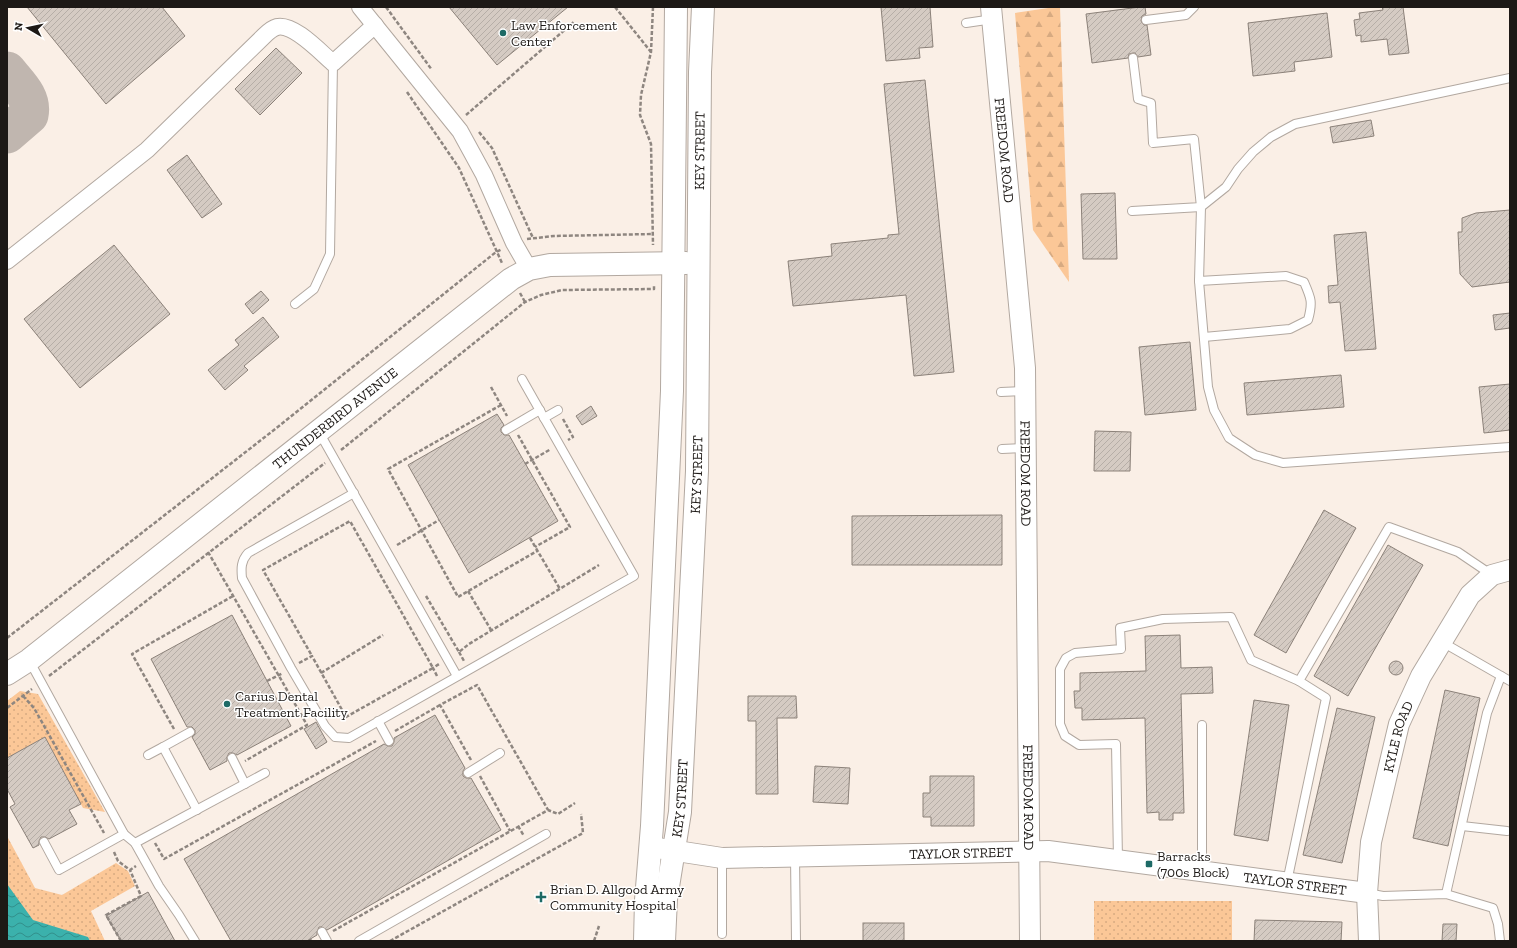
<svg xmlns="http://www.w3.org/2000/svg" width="1517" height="948" viewBox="0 0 1517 948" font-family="'Zilla Slab',serif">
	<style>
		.green { fill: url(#green-dots) }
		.forest { fill: url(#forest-firs) }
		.water { fill: url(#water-waves) }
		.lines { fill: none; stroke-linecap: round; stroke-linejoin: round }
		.taxiway { stroke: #c0b6af; stroke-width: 39 }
		.building { fill: url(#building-hatch); stroke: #8b8179 }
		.service-casing { stroke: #b2a8a0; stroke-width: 10 }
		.minor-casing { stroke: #b2a8a0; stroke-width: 18 }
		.tertiary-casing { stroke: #b2a8a0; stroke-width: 22 }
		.secondary-casing { stroke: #b2a8a0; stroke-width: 24 }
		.path { stroke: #8e8680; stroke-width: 2.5; stroke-dasharray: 4 2; stroke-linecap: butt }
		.service { stroke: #fff; stroke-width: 8 }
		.minor { stroke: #fff; stroke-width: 16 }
		.tertiary { stroke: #fff; stroke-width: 20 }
		.secondary { stroke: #fff; stroke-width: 22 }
		.poi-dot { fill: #1d6a66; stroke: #fff; stroke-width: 1.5 }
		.labels { text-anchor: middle; stroke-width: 3; stroke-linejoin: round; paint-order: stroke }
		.poi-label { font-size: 14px; fill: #1d1916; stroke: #fff; text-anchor: start }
		.street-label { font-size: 14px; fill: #1d1916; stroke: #fff }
	</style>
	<defs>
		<pattern id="green-dots" width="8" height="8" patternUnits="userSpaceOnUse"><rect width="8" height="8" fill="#fbc797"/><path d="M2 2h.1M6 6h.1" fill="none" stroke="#d7aa81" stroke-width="1.8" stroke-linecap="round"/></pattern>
		<pattern id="forest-firs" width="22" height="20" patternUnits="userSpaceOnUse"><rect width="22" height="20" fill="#fbc797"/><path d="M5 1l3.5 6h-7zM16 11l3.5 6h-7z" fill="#d7aa81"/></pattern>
		<pattern id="water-waves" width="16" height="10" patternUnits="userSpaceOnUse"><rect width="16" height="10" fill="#3bb1ac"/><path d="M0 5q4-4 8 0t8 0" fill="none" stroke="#318f8b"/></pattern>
		<pattern id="building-hatch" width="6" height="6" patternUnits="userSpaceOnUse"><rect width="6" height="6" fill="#d5cbc3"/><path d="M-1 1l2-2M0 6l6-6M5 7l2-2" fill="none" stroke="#b6aea7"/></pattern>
	</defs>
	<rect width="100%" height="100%" fill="#faefe6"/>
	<!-- green -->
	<g class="green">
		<path d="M20,691L38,694L105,812L83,808L45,737L7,758V701Z"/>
		<path d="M7,836L35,888L62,895L116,863L128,871L135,886L91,911L105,941H7Z"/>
		<rect x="1094" y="901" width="138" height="40"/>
	</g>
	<!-- forest -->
	<path class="forest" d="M1055,7H1060L1069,282L1033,230L1015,13Z"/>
	<!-- water -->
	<path class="water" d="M7,884L33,920L88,937L90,941H7Z"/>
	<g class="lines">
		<!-- taxiway -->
		<path class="taxiway" d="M7,71C17,84 33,97 29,115L7,134"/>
	</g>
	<!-- building -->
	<g class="building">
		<path d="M27,7H162L185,36L106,104Z"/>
		<path d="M449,7H568L497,65Z"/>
		<path d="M881,7H930L933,47L919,48L920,58L886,61Z"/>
		<path d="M1140,7H1145L1146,14L1142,16L1141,21L1144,25H1147L1151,55L1138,57L1135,53H1133L1129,54L1128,58L1092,63L1086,14Z"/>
		<path d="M1382,7H1403L1409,53L1389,55L1387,39L1361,42V35L1356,36L1354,20L1360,19L1359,13L1383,10Z"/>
		<path d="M1327,13L1332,57L1294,62L1295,71L1253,76L1248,23Z"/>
		<path d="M276,48L302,73L260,115L235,89Z"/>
		<path d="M925,80L954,372L914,376L906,295L793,306L788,261L832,256L831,244L888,238V235L899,234L884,84Z"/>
		<path d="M1371,120L1374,136L1333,143L1330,127Z"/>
		<path d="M187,155L222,204L202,218L167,170Z"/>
		<path d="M1115,193L1117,259H1083L1081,194Z"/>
		<path d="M1510,210V282L1472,287L1460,274L1458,232H1462V218L1476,213Z"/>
		<path d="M1366,232L1376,349L1345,351L1340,302L1329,303L1328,286L1338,285L1334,235Z"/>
		<path d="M114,245L170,314L80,388L24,319Z"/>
		<path d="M261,291L269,300L253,314L245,304Z"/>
		<path d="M1510,313V328L1495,330L1493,315Z"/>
		<path d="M263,317L279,337L244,366L248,370L225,390L208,370L239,345L235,340Z"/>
		<path d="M1190,342L1196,410L1145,415L1139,347Z"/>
		<path d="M1341,375L1344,407L1247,415L1244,383Z"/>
		<path d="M1510,384V430L1484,433L1479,387Z"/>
		<path d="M591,406L597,416L582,425L576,416Z"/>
		<path d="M497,414L504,425L501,428V432L504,435H509L558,521L469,573L408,465Z"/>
		<path d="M1095,431L1131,432L1130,471H1094Z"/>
		<path d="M1324,510L1356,528L1286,653L1254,635Z"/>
		<path d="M1002,515V565H852V516Z"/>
		<path d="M1388,545L1423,565L1348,696L1314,676Z"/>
		<path d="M232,615L291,726L237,755L233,753H229L227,757V761L210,770L192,737L195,734V730L192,727H187L151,659Z"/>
		<path d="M1180,635L1181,668L1212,667L1213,693L1181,694L1184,813H1173V820H1159V812L1147,813L1145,718L1082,720V708H1075L1074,691H1080V673L1146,671L1145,636Z"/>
		<circle cx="1396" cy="668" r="7"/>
		<path d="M1445,690L1480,698L1448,846L1413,838Z"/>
		<path d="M748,696H796L797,718H777L778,794H756V721H748Z"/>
		<path d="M1254,700L1289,705L1268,841L1234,835Z"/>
		<path d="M1337,708L1375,717L1342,863L1303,855Z"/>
		<path d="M435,715L465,768L463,771V776L466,778H471L501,830L327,930L322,927H319L317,932V935L307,941H231L184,859L384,744L388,746H392L394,742V738Z"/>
		<path d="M316,722L327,742L316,749L304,729Z"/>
		<path d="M45,737L81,804L69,810L77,824L49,839L45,837H41L39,841V845L33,848L10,807L15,804L7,789V758Z"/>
		<path d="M815,766L850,768L848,804L813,802Z"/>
		<path d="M930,776H974V826H931V817H923V793H930Z"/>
		<path d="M148,892L175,941H121L106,916Z"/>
		<path d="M1255,920L1342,922L1341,941H1254Z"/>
		<rect x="863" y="923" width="41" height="18"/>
		<path d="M1443,924H1457L1456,941H1442Z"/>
	</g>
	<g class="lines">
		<defs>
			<g id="service">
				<path d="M1146,20L1186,15L1194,7"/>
				<path d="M966,23L993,19"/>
				<path d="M1510,78L1295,124L1271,137L1253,152L1238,169L1226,187L1201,207L1199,281L1208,387L1214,410L1229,438L1255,455L1283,463L1510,447"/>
				<path d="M1132,211L1201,207L1194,139L1153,143L1151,103L1138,99L1133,58"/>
				<path d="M1199,281L1286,276L1304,282C1311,298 1313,302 1308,320L1290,329L1204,337"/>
				<path d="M295,304L314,289L330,254L333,63"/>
				<path d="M1001,392L1026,391"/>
				<path d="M544,418L558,410"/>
				<path d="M506,430L540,410"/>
				<path d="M319,432L457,676"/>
				<path d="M1002,449L1025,448"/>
				<path d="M354,493L248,553C241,561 241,568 242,578L291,668L325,726L335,737L349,738L634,576L522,379"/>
				<path d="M1442,642L1510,681"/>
				<path d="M29,660L124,834L135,843L159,886L179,915L195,941"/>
				<path d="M378,721L389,741"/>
				<path d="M1202,725V871"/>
				<path d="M163,747L190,732"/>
				<path d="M148,755L163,747L197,810"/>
				<path d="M232,758L245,784"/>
				<path d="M468,773L500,753"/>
				<path d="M1462,826L1507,831"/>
				<path d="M44,842L59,870L124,834"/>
				<path d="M135,843L265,773"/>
				<path d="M795,856L796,941"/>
				<path d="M1118,860L1116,744L1079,745L1065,736L1060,724V669L1066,658L1075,653L1121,649L1120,628L1163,619L1231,617L1251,660L1299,681"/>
				<path d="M1287,882L1326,698L1299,681L1389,527L1458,552L1492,575"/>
				<path d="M1367,893L1383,896L1446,894L1493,908L1498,924L1500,941"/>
				<path d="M1446,894L1487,713L1501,676"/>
				<path d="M322,932L327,941"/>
				<path d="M722,934V858"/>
				<path d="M359,941L546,834"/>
			</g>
			<g id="minor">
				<path d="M360,7L460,131L484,175L514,243L529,269"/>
				<path d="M7,261L147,150L264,36C267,33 273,28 277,27C294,23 321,53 333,63L375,25"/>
			</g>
			<g id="tertiary">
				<path id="s1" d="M991,7L1025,368L1030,941"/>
				<path id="s2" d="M651,847L722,858L1048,851L1367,893"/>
				<path id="s3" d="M1369,941L1367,893L1371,842L1399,724L1421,676L1470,595L1492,575L1510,570"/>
			</g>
			<g id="secondary">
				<path id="s4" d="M7,674L29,660L511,279L529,269L550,265L686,263"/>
				<path d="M645,941L646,900L652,826L672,391L676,7"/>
				<path id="s5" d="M664,941L666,899L680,812L697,471L700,72L703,7"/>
			</g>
		</defs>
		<!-- service casing -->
		<use href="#service" class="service-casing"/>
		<!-- minor casing -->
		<use href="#minor" class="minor-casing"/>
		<!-- tertiary casing -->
		<use href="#tertiary" class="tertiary-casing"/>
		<!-- secondary casing -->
		<use href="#secondary" class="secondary-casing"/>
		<!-- path -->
		<g class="path">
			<path d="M386,7L432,70"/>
			<path d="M615,7L651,52"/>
			<path d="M653,7L651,52L641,95L640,115L651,144L653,245"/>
			<path d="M407,92L459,168L502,263"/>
			<path d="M466,115L575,21"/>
			<path d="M479,132L492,148L533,238"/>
			<path d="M527,239L554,236L653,234"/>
			<path d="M520,293L525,302"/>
			<path d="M491,387L507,416"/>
			<path d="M501,405L388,469L458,597L537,551"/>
			<path d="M563,419L573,437L568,440"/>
			<path d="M518,435L570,527L535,547"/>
			<path d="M341,450L525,302L541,295L562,290L654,289V286"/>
			<path d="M525,464L551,449"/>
			<path d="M530,538L560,589"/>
			<path d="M397,545L439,520"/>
			<path d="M208,552L307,725L245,761"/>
			<path d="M468,591L491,630"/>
			<path d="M426,596L459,652L469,644L599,565"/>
			<path d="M7,638L279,426L496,252L502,249"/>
			<path d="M459,652L464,661"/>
			<path d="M299,663L312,656L346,717L433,668L350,521L263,570L312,656"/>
			<path d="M321,673L383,635"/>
			<path d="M49,676L325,463"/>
			<path d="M437,676L433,668L439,664"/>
			<path d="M267,681L283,673"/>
			<path d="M23,696L34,708L104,833"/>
			<path d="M7,708L32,689"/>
			<path d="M174,729L132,654L233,596"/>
			<path d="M395,731L440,705"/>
			<path d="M471,760L440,705L477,685L548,810"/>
			<path d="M480,776L510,831"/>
			<path d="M518,826L524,836"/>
			<path d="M155,843L164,859L376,741"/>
			<path d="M114,852L118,861L130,870L136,866"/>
			<path d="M333,931L548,810L558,814L575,803"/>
			<path d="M310,939L311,941"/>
			<path d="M121,941L106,915L141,896L130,870"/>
			<path d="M390,941L583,833L581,814"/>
			<path d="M594,941L599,926"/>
		</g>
		<!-- service -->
		<use href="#service" class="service"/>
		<!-- minor -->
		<use href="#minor" class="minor"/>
		<!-- tertiary -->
		<use href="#tertiary" class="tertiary"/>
		<!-- secondary -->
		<use href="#secondary" class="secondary"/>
	</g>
	<!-- markers -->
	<g class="poi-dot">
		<circle cx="503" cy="33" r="4"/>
		<circle cx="227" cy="704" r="4"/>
		<rect x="1145" y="860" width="8" height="8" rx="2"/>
		<path d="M539 891h4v4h4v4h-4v4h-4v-4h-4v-4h4z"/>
	</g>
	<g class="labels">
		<!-- poi labels -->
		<g class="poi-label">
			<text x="511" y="30">Law Enforcement<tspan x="511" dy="16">Center</tspan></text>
			<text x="235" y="701">Carius Dental<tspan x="235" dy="16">Treatment Facility</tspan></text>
			<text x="1157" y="861">Barracks<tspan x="1157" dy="16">(700s Block)</tspan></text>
			<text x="550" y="894">Brian D. Allgood Army<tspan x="550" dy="16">Community Hospital</tspan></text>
		</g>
		<!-- street labels -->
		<g class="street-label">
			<text dy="5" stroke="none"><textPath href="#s1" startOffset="144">FREEDOM ROAD</textPath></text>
			<text dy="5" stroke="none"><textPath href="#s5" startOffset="792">KEY STREET</textPath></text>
			<text dy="5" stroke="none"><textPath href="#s4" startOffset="416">THUNDERBIRD AVENUE</textPath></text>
			<text dy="5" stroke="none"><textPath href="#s1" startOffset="468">FREEDOM ROAD</textPath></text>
			<text dy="5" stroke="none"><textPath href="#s5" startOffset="468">KEY STREET</textPath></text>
			<text dy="5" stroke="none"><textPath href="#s3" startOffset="208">KYLE ROAD</textPath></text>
			<text dy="5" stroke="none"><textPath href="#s1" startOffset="792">FREEDOM ROAD</textPath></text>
			<text dy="5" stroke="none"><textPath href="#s5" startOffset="144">KEY STREET</textPath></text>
			<text dy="5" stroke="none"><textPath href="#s2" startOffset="311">TAYLOR STREET</textPath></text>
			<text dy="5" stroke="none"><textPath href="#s2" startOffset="647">TAYLOR STREET</textPath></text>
		</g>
	</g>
	<!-- border -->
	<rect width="1517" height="948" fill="none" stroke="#1d1916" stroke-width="16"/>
	<!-- north arrow -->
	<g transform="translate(28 28) rotate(279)" stroke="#ffffff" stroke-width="3" paint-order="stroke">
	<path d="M0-3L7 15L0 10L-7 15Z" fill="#1d1916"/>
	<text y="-6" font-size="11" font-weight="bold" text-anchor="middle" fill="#1d1916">N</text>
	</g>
</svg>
